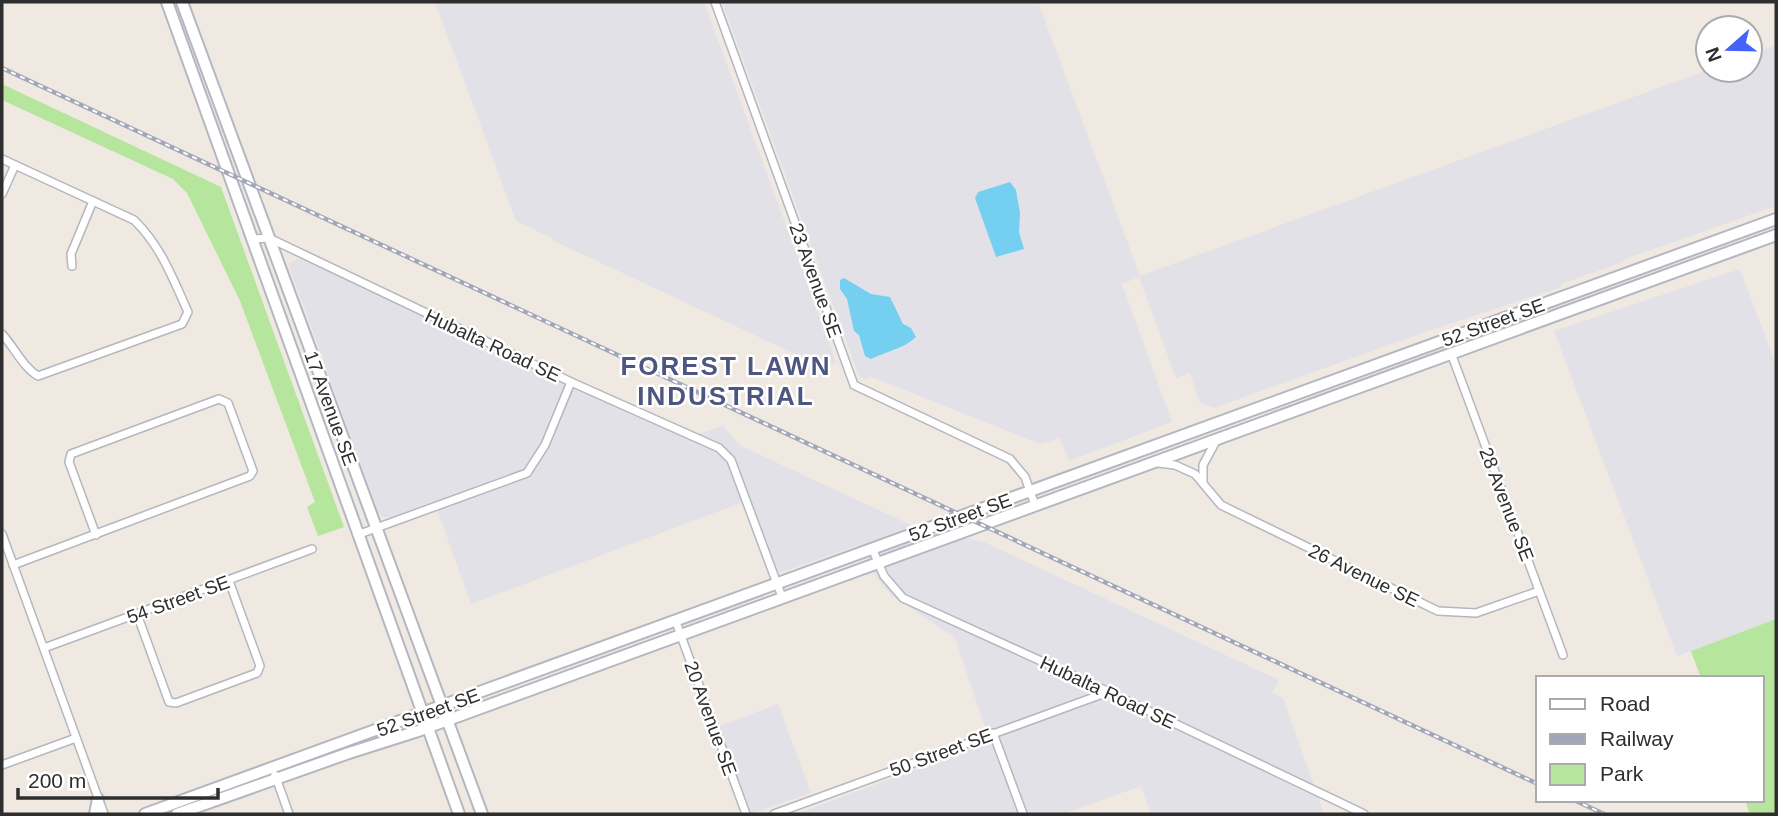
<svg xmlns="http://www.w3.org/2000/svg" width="1778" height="816" viewBox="0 0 1778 816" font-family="Arial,sans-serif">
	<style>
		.industrial { fill: #e3e1e8 }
		.green { fill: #b6e59e }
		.water { fill: #75cff0 }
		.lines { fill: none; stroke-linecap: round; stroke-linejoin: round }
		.street-casing { stroke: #b4b7c1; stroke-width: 10 }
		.secondary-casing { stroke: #b4b7c1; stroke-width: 14 }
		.street { stroke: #fff; stroke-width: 7 }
		.secondary { stroke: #fff; stroke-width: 10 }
		.rail-casing { stroke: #a3a6b8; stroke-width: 4.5 }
		.rail { stroke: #fff; stroke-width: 2; stroke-dasharray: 5; stroke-linecap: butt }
		.labels { text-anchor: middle; stroke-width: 5; stroke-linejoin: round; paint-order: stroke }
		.street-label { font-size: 19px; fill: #2e2e2e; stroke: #fff }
		.district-label { font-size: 26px; font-weight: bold; letter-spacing: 2px; fill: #4d5680; stroke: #fff }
	</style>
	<rect width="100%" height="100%" fill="#efe9e1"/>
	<!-- industrial -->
	<g class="industrial">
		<path d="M435,2H704L836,362L827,369L550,239L552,238L516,221Z"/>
		<path d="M722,2H1038L1140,276L1708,70H1750V55L1776,45V206L1625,259L1623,262L1561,284V287L1425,332L1214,408L1200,403L1190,373L1176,378L1139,277L1122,284L1172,422L1069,461L1060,438L1041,444L871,377L866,379L859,376Z"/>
		<path d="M297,259L316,261L692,436L723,426L739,445L913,526L984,542L1279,680L1272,693L1283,698L1324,814H1151L1141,786L1063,814H796L990,742L955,638L891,595L875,576L863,544L776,574L746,501L471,604L434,501L391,517H384L378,513L289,266L288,264Z"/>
		<path d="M1740,269L1776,365V619L1677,656L1554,331Z"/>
		<path d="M778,704L811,793L750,814L715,728Z"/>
	</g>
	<!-- green -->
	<g class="green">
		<path d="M2,84L221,187L344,527L318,536L307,507L315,502L240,301L187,193L173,179L2,100Z"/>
		<path d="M1776,619V814H1750L1745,800H1762V678H1701L1691,651Z"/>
	</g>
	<!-- water -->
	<g class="water">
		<path d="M1010,182L1016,190L1020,213L1019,232L1024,249L996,257L975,198L978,192Z"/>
		<path d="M844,278L871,294L890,297L903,324L911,328L916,337C903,349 887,351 871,359L865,356L859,335L854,331L847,299L840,289V280Z"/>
	</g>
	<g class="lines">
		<defs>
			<g id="street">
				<path d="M715,2L854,385L1010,459L1025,477L1035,505"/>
				<path d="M2,159L134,220C161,246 173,279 188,312L182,324L38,376C23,367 14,347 2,334"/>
				<path d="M2,194L15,165"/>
				<path d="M253,239L269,238L571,382L719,448L731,460L782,597"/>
				<path d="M72,266L71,254L93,201"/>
				<path d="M1451,353L1563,655"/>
				<path d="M1158,463L1175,465L1195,474L1221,505L1438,611L1476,613L1539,591"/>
				<path d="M1203,482V465L1216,441"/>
				<path d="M2,534L104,814"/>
				<path d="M357,535L527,473L545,445L571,382"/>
				<path d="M872,548L884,576L903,598L1109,692L1364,814"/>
				<path d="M13,565L250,476L253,471L228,403L219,399L71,454L69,462L96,535"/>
				<path d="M137,614L169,702L176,703L257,673L260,666L229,581"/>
				<path d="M676,622L746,814"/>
				<path d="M44,648L312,549"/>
				<path d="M993,733L1023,814"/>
				<path d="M2,765L76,738"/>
				<path d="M275,775L289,814"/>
				<path d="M774,814L1108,692"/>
			</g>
			<g id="secondary">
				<path d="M167,2C265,273 361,544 459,814"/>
				<path d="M182,2L482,814"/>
				<path d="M95,814L98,799"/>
				<path d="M145,814L1776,219"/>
				<path d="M177,814L349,753L418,731L1776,235"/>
			</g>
		</defs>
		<!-- street casing -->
		<use href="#street" class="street-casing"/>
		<!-- secondary casing -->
		<use href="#secondary" class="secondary-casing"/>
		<!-- street -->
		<use href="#street" class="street"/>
		<!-- secondary -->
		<use href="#secondary" class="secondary"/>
		<defs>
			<g id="rail">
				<path d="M2,68L1538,784"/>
				<path d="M1574,800L1604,814"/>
			</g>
		</defs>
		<!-- rail casing -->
		<use href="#rail" class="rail-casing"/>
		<!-- rail -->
		<use href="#rail" class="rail"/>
	</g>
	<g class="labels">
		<!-- street labels -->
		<g class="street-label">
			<text transform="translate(816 280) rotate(70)" y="7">23 Avenue SE</text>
			<text transform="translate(1493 322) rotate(-20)" y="7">52 Street SE</text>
			<text transform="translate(493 345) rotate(25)" y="7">Hubalta Road SE</text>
			<text transform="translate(331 408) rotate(70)" y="7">17 Avenue SE</text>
			<text transform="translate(1507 504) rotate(69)" y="7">28 Avenue SE</text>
			<text transform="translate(960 517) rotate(-20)" y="7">52 Street SE</text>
			<text transform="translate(1364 575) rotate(26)" y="7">26 Avenue SE</text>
			<text transform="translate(178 599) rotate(-20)" y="7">54 Street SE</text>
			<text transform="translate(1108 692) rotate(25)" y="7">Hubalta Road SE</text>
			<text transform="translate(428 712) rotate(-20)" y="7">52 Street SE</text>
			<text transform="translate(711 718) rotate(70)" y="7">20 Avenue SE</text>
			<text transform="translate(941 752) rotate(-20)" y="7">50 Street SE</text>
		</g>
		<!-- district labels -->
		<g class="district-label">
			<text x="726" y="375">FOREST LAWN<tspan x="726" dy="30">INDUSTRIAL</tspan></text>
		</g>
	</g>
	<!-- border -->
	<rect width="1778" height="816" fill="none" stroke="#2e2e2e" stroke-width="7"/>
	<!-- legend -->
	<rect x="1536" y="676" width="228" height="126" fill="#ffffff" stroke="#ababab" stroke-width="2"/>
	<rect x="1550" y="699" width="35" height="10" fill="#ffffff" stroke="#ababab" stroke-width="2"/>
	<text x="1600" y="711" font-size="21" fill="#2e2e2e">Road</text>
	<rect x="1550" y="734" width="35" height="10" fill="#a3a6b8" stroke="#ababab" stroke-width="2"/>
	<text x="1600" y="746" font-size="21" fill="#2e2e2e">Railway</text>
	<rect x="1550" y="764" width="35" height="21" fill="#b6e59e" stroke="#ababab" stroke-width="2"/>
	<text x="1600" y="781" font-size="21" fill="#2e2e2e">Park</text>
	<!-- north arrow -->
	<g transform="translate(1729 49) rotate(250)"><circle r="33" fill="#ffffff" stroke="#ababab" stroke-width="2"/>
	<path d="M0-5L12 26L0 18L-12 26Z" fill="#4264fb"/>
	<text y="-10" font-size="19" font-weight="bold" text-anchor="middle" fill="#2e2e2e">N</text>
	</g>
	<!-- scale -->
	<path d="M18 788v10h200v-10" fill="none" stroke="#2e2e2e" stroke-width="3.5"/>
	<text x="28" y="788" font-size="21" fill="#2e2e2e" stroke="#ffffff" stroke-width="5" paint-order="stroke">200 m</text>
</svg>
